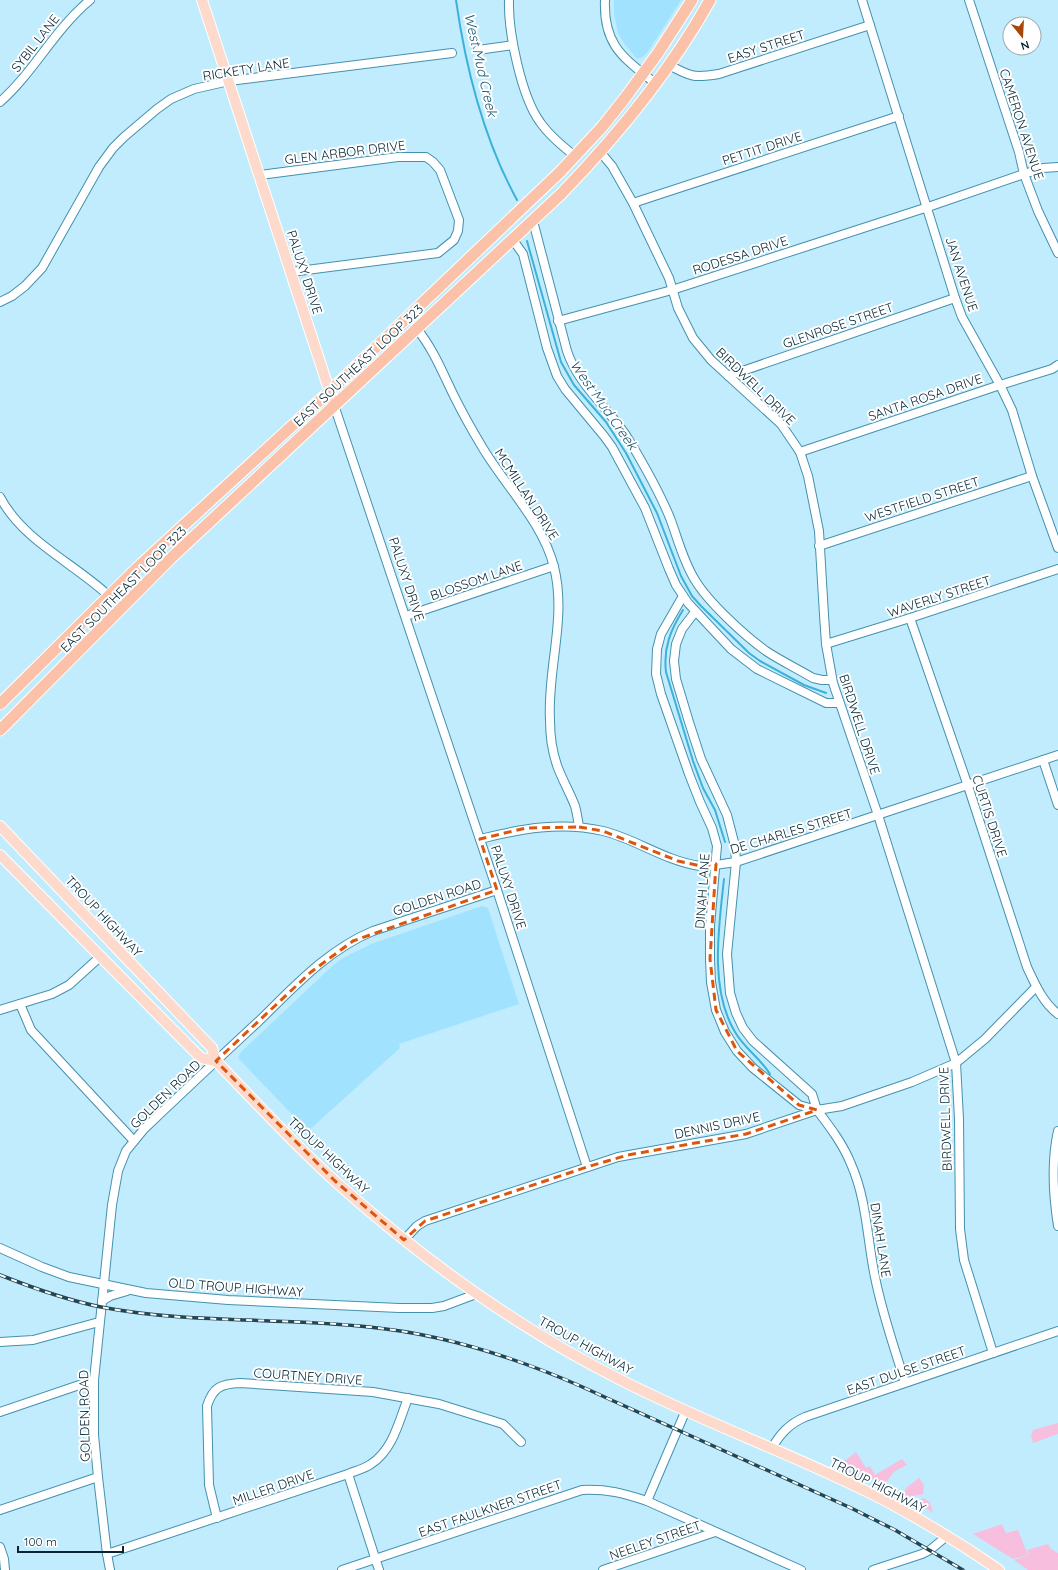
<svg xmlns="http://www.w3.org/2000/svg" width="1058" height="1570" viewBox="0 0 1058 1570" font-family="Quicksand,sans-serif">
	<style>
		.built { fill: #a1e3fe }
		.green { fill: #f7bfdd }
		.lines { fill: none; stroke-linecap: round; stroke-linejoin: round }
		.stream { stroke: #3cb1da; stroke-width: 2 }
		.minor-casing { stroke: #4591ad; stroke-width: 10 }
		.major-casing { stroke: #fff; stroke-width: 12 }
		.highway-casing { stroke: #fff; stroke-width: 13 }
		.minor { stroke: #fff; stroke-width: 8 }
		.major { stroke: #fddacb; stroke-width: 10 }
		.highway { stroke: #fcc2a9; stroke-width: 11 }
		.rail-casing { stroke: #234653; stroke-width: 3.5 }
		.rail { stroke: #fff; stroke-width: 2; stroke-dasharray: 6; stroke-linecap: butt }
		.marked { fill: none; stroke: #dd560e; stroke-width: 3; stroke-dasharray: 8 5; stroke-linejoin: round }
		.labels { text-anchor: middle; stroke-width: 4; stroke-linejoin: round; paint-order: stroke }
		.street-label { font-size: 13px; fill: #052632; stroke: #fff }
		.water-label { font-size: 14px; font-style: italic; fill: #1a586d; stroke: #fff }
	</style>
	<rect width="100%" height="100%" fill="#c0ecfe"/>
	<!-- built -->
	<g class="built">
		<path d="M614,0H681L649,50L644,56L637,59L624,43L618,33L614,14Z"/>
		<path d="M482,906L488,908L519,1004L399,1044L400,1048L308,1131L238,1058L241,1052L328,970L341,959L371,944Z"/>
	</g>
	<!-- green -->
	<g class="green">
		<path d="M1058,1423V1434L1033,1443L1031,1436L1033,1430Z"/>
		<path d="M856,1452L866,1468L870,1466L875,1475L902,1459L907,1465L895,1471L886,1482L881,1483L842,1463Z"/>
		<path d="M919,1478L924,1485L923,1494L907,1497L903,1494L907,1487Z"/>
		<path d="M924,1498L930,1503L933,1513L916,1502Z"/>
		<path d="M1002,1524L1006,1533L1018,1530L1028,1555L1013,1559L973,1534Z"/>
		<path d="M1048,1544L1051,1549L1058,1553V1570H1028L1014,1560L1029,1555L1027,1550Z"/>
	</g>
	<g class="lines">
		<!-- stream -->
		<g class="stream">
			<path d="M456,0C466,70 483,138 517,200"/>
			<path d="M527,241L561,362L574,385L606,422L626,453L657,513L681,576L692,596L701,606L749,653L760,661L804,685L826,693"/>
			<path d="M683,610C671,629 663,648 666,672L693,761L703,788L715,810L725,842"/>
			<path d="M724,879C719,926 709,989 735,1032C744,1048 760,1058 770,1074"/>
		</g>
		<defs>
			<g id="minor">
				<path d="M509,0C508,31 521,96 540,122C549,135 562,146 575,156"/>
				<path d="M605,0C603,46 624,58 656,84"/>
				<path d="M862,0L955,298L962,317L1000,385L1012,410L1032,476L1058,548"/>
				<path d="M969,0L1019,152L1024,174L1038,211L1058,253"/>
				<path d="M478,50L513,45"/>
				<path d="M669,65C691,77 694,78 719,74L870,25"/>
				<path d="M0,102C34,72 54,30 90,0"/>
				<path d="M601,153L612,166L633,203L669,278L678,308L693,338L711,360L781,424L800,452L808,476L819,531L824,615L826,644L833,683L878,815L956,1063L959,1119L960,1229L964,1260L993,1353"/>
				<path d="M260,175L398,157H426L433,162L440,170L459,220L458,231L454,240L438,253L291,272"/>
				<path d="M633,203L899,116"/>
				<path d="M533,221L567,351C579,387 610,409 629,440C644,465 659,491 670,518C678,539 683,561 695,580C708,602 745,636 766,651C781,661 798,669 813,678L822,680H832"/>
				<path d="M513,240L523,254L547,348L557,376L565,389L604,436L612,447L645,508L669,569L676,585L688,603L731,649L757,669L826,703H839"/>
				<path d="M0,302L12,296L25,286L42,268L99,167L113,148L124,137L157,109L171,99L194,89L229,81L452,53"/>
				<path d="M558,321L672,290L928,207L1024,174L1043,168L1058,167"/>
				<path d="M417,329C434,350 443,374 455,398C463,414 472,430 481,445C504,485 543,522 554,567C567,618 547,669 550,720C550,736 552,752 558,768C563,781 570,793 575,806C577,813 578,820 579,827"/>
				<path d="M728,376L955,298"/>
				<path d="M334,405L497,890L587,1167"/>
				<path d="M800,452L1000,385L1052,369L1058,365"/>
				<path d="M0,497C23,541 74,563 109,596"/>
				<path d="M819,546L1032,476"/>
				<path d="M683,596L661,634L657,649L656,674L661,694L689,774L700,802L712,828L717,846L710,926V959L711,982L716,1010L725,1032L737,1051L753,1068L799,1105L817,1110L812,1094L753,1041L743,1028L736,1013L730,993L727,954L736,862L735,846L727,815L701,759L689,722L676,679L674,661L676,644L682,629L695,612"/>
				<path d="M406,616L554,566"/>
				<path d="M910,618L968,786L1027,967C1035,984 1043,1003 1058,1014"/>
				<path d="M826,644L910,618L1058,569"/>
				<path d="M1043,760L1058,805"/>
				<path d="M480,839C520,829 561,821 603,831C636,839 665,861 700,866C710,867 725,863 736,862L1058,755"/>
				<path d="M20,1004L31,1030L134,1141"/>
				<path d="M0,1010L52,994L69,985L101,956"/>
				<path d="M817,1110C830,1127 843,1144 851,1164C867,1200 867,1239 875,1277C882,1313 894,1347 905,1382"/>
				<path d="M1058,1131C1051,1162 1053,1194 1058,1226"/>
				<path d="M404,1240L417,1226L425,1221L618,1157L746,1134L817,1110L842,1106L912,1082L956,1063L985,1039L1036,987"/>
				<path d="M0,1248L42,1267L69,1277L146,1293L228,1300L399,1308H432L444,1306L476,1294"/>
				<path d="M102,1301L110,1296L127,1291"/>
				<path d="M0,1342L33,1340L99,1322"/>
				<path d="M0,1412L94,1380"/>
				<path d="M772,1448C780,1434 789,1424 805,1417L1058,1331"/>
				<path d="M348,1474L379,1570"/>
				<path d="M647,1501L686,1410"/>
				<path d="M0,1510L98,1477"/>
				<path d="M217,1518L209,1485L207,1406C213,1387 221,1384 240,1383L373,1392L439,1404L503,1424L521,1442"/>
				<path d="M0,1547L4,1559L5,1570"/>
				<path d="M107,1554L348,1474C355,1471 364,1469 371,1464C393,1450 399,1421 408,1398"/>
				<path d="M110,1570L107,1554L98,1477L94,1435V1380L112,1205L118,1171L126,1151L144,1129C182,1093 220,1057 259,1021C293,988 327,950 373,931L497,890"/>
				<path d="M342,1570L582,1490C608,1489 623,1493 647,1501L801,1570"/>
				<path d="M603,1570L715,1532"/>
				<path d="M873,1570L922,1554L930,1550L947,1536"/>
			</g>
			<g id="major">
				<path d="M202,0L334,405"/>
				<path d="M0,826L212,1048L216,1061C255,1102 294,1144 336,1182C422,1259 516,1327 619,1379C706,1424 799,1456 886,1501C925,1522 963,1545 999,1570"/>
				<path d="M0,855L201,1058L216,1061"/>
			</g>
			<g id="highway">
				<path d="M0,704L137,568L330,391L560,172L602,127L625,98L658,53L692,0"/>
				<path d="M0,730L171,558L561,194C618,135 670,72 710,0"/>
			</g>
		</defs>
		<!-- minor casing -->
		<use href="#minor" class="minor-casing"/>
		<!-- major casing -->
		<use href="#major" class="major-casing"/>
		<!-- highway casing -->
		<use href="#highway" class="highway-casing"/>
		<!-- minor -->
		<use href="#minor" class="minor"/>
		<!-- major -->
		<use href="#major" class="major"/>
		<!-- highway -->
		<use href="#highway" class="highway"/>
		<defs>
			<path id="rail" d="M0,1275C33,1288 66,1300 101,1307C189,1324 280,1317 369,1327C442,1334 511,1356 578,1385L851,1508L895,1530L963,1570"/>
		</defs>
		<!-- rail casing -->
		<use href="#rail" class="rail-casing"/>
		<!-- rail -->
		<use href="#rail" class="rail"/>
	</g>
	<!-- marked area -->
	<path class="marked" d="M579,827L603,831L678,861L701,866L716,864L710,959L716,1010L737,1051L799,1105L817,1110L746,1134L628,1155L587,1167L425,1221L404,1240L335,1181L216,1061L311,972L353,941L497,890L480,839L526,828Z"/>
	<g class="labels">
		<!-- street labels -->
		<g class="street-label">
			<text transform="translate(35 43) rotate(-52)" y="5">SYBIL LANE</text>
			<text transform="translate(766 46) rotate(-18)" y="5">EASY STREET</text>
			<text transform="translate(246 69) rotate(-9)" y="5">RICKETY LANE</text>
			<text transform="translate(1022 124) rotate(72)" y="5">CAMERON AVENUE</text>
			<text transform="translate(762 148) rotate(-18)" y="5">PETTIT DRIVE</text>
			<text transform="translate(345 152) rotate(-7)" y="5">GLEN ARBOR DRIVE</text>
			<text transform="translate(740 255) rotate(-18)" y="5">RODESSA DRIVE</text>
			<text transform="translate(305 272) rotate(72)" y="5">PALUXY DRIVE</text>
			<text transform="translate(962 274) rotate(72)" y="5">JAN AVENUE</text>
			<text transform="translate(838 325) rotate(-19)" y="5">GLENROSE STREET</text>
			<text transform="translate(358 365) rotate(-43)" y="5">EAST SOUTHEAST LOOP 323</text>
			<text transform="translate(756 386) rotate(44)" y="5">BIRDWELL DRIVE</text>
			<text transform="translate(925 397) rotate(-19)" y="5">SANTA ROSA DRIVE</text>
			<text transform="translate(527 494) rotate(57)" y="5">MCMILLAN DRIVE</text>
			<text transform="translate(922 499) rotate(-18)" y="5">WESTFIELD STREET</text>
			<text transform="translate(407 579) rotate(72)" y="5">PALUXY DRIVE</text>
			<text transform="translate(476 580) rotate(-19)" y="5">BLOSSOM LANE</text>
			<text transform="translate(123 589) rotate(-45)" y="5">EAST SOUTHEAST LOOP 323</text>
			<text transform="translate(939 596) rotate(-18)" y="5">WAVERLY STREET</text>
			<text transform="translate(860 724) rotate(72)" y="5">BIRDWELL DRIVE</text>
			<text transform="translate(990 816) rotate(72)" y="5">CURTIS DRIVE</text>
			<text transform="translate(791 831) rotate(-17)" y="5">DE CHARLES STREET</text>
			<text transform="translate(509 887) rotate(72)" y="5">PALUXY DRIVE</text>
			<text transform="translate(702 891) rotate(-86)" y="5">DINAH LANE</text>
			<text transform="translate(437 897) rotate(-18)" y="5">GOLDEN ROAD</text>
			<text transform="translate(104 916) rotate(47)" y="5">TROUP HIGHWAY</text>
			<text transform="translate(165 1094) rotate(-44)" y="5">GOLDEN ROAD</text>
			<text transform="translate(945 1119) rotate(-92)" y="5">BIRDWELL DRIVE</text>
			<text transform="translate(717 1125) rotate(-12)" y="5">DENNIS DRIVE</text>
			<text transform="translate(329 1155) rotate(43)" y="5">TROUP HIGHWAY</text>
			<text transform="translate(881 1240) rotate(81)" y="5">DINAH LANE</text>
			<text transform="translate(236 1287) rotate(4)" y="5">OLD TROUP HIGHWAY</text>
			<text transform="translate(586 1345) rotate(29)" y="5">TROUP HIGHWAY</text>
			<text transform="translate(906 1370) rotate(-19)" y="5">EAST DULSE STREET</text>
			<text transform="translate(308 1376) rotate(4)" y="5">COURTNEY DRIVE</text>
			<text transform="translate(84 1416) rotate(-91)" y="5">GOLDEN ROAD</text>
			<text transform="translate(878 1485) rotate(27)" y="5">TROUP HIGHWAY</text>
			<text transform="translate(273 1487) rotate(-19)" y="5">MILLER DRIVE</text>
			<text transform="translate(490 1508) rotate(-19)" y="5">EAST FAULKNER STREET</text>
			<text transform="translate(655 1540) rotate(-19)" y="5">NEELEY STREET</text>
		</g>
		<!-- water labels -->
		<g class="water-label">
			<text transform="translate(481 65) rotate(77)" y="5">West Mud Creek</text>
			<text transform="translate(604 405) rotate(55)" y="5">West Mud Creek</text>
		</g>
	</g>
	<!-- north arrow -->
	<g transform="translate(1022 36) rotate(162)"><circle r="19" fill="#ffffff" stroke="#9ba8ad"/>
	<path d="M0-3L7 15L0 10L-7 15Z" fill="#a94709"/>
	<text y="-6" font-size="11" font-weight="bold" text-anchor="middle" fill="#052632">N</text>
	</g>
	<!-- scale -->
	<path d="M18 1546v6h105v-6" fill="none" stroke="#052632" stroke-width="2"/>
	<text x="24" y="1546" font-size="12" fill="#052632" stroke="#ffffff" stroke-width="3" paint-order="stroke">100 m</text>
</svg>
